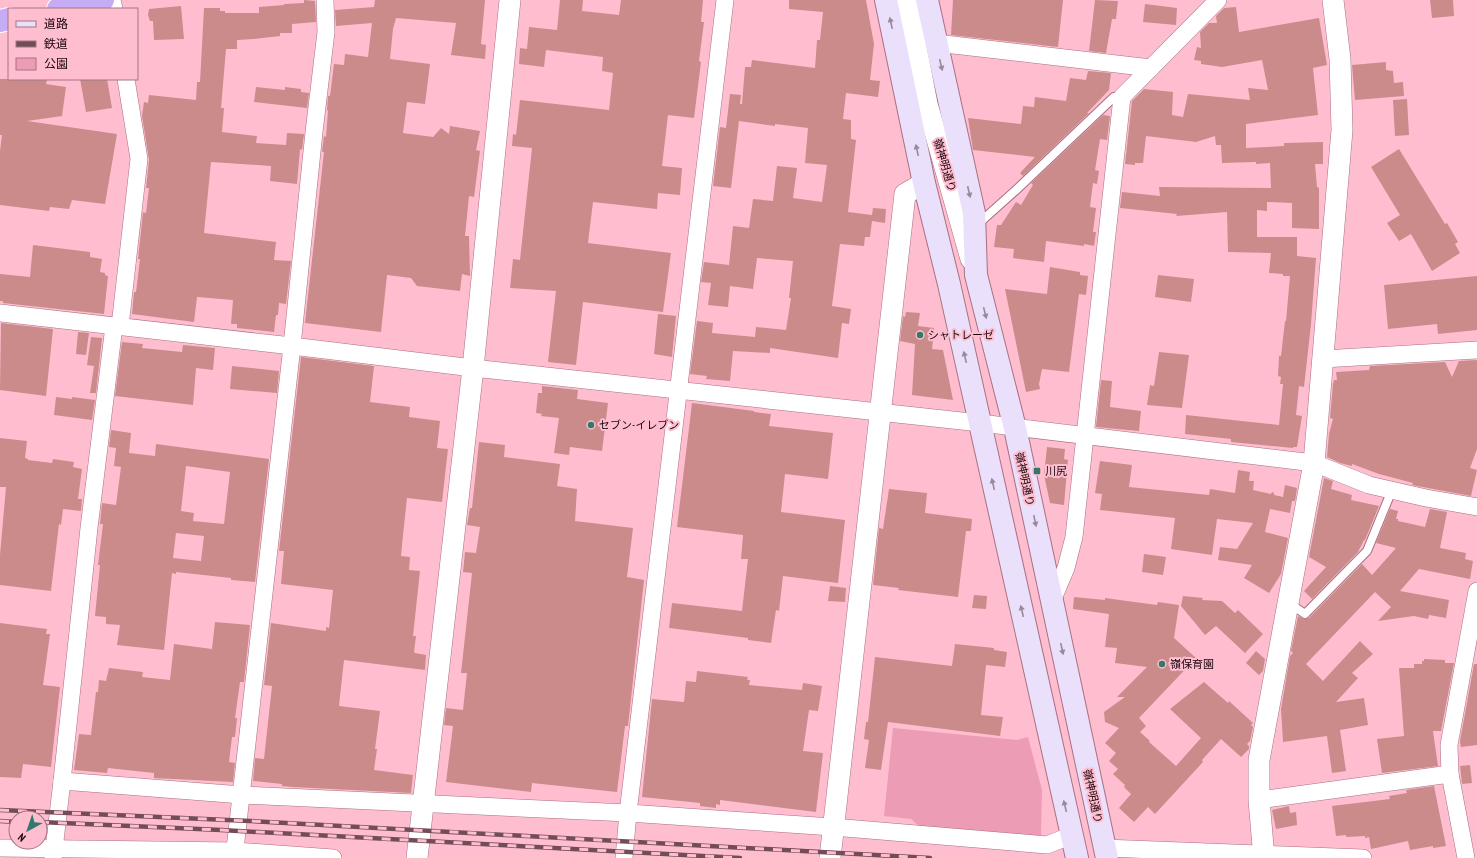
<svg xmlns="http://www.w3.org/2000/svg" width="1477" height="858" viewBox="0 0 1477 858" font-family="'PT Sans Narrow','Noto Sans JP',sans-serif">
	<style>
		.green { fill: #ec9cb4 }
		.building { fill: #cb8b8a; fill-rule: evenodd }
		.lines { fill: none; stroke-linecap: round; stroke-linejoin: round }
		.service-casing { stroke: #aa6f81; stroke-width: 10 }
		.minor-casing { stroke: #aa6f81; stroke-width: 18 }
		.tertiary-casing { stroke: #aa6f81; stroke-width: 22 }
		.secondary-casing { stroke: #aa6f81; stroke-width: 24 }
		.trunk-casing { stroke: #fff; stroke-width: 24 }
		.service { stroke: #fff; stroke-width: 8 }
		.minor { stroke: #fff; stroke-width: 17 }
		.tertiary { stroke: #fff; stroke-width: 21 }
		.secondary { stroke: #eae0fb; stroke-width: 22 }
		.trunk { stroke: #c6acf4; stroke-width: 22 }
		.rail-casing { stroke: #724c57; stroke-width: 4.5 }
		.rail { stroke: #ffbed0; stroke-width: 3; stroke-dasharray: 9; stroke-linecap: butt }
		.oneway { fill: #97889b }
		.poi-dot { fill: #33786c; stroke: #ffbed0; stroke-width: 1.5 }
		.labels { text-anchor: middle; stroke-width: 4; stroke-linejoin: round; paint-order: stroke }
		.street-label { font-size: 11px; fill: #1a050c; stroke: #ffbed0 }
		.poi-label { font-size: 11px; fill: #1a050c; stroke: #ffbed0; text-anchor: start }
	</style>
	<rect width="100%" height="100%" fill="#ffbed0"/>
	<!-- green -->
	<path class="green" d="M893,728L1017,740L1028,737L1042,790L1041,836L922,829L911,819L884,816Z"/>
	<!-- building -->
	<g class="building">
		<path d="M304,0L315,1L316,22L292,24V33H280V36L254,39L237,40V49H226L221,108H224L222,132L257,136L256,143L286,145L287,133L304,134L302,150L300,149L297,184L270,181L271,166L211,162L204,233L276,242L274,260L291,261L286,304L279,303L278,315H276L274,332L237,328V324H231L233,300L197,297L194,322L132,314L134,292H136L140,259H138L143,212L146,213L149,188H146L149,160L142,116L144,102L148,103L149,95L196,100L197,82H200L204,8H220V11H225V13H259V7L284,5V4L304,3Z"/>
		<path d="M375,0H485L481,44L486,45L485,59L451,55L456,23L396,18L393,29L390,59L430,64L425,104L407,102L403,133L433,137L441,128L449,134L450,126L480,131L476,150L480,151L474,197L469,196L465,236H469L470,276L462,274L460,291L417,286L411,278L387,275L381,332L305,323L324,152H322L324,136L326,137L328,111L327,110L328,96H330L334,64L344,65L345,54L368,57L372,23L336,26L335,10L374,7Z"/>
		<path d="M560,0H583L582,11L619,15L621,0H703L701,22H704L699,61L701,62L694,118L668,115L662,166L682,168L680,195L658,193L657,209L593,202L588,243L671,253L663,312L583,302L576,365L548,362L556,291L510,288L513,259L520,260L532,148L512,146L513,134L516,135L520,100L609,110L613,73L602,71L603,57L546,50L544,67L519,64L520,48L527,49L529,27L557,30Z"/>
		<path d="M789,0H866L874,44L870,80L880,81L878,97L846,93L843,119L851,120V139L856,140L848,212L872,215L873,208L886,209L885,223L872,221L870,237H865L864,246L840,244L832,306L851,309L849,324L842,323L838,358L770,348V353L733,351L730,381L706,379L707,376L690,374L697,321L713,323L712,333L755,337L756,327L786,330L791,298H789L793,261L757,258L753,289L730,286L728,307L708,305L711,283L701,282L704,262L729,265L733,226L749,228L753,199L773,201L777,166L797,168L793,198L822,202L827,165L805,163L808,128L775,124V126L739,121L731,188L713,186L720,127L726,128L730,94L741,95L740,104H742L745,67H751L752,60L815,68L817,40H820L823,12L789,9Z"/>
		<path d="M953,0H1063L1058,47L951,35Z"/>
		<path d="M1095,0L1118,1L1116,19H1112L1106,53L1089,51Z"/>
		<path d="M1430,0H1453L1454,16L1432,18Z"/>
		<path d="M1145,4L1177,8L1176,25L1143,22Z"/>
		<path d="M181,6L184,39L154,40L153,21H150L148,15L149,9Z"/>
		<path d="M1236,7L1239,32L1319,18L1327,65L1313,68L1318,115L1246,124V148L1284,146V143L1323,142V164H1315L1317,187L1319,188V229L1292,228V203L1267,202V211L1257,210V237H1297V256L1316,258L1311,324L1304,387L1299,386L1296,415L1302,416L1297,447H1293V448L1231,442V439L1185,434L1186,415L1279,425L1283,384H1280L1281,377L1278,376L1279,356H1281L1285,321H1286L1290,276H1283V274L1269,273L1271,253L1228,252L1227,212L1176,216L1177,214L1120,208L1122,192L1160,196L1159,187L1271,188L1270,163L1256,164V162L1222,163L1221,145H1216L1215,136L1196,142L1146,136L1143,163H1135V165L1125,164L1132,101L1144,89L1173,92L1172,115L1183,117L1188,94L1250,100L1248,88L1268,90L1262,60L1222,67L1201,64V61L1194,60L1197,47L1201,48L1200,32L1209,23H1217L1216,16L1224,8Z"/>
		<path d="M1386,62V70L1393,71L1394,83L1403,82L1404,96L1355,100L1352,65Z"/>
		<path d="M1088,71L1111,73L1109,90L1087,113H1089L1023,176L1020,173L1035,157L973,150L968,118L1021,124L1023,106L1034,107L1035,97L1066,101L1070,78L1086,80Z"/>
		<path d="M0,79H47L46,84L66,87L62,116L27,121L117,134L105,204L72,200L69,209L50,207L49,211L0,205V151L2,135H0Z"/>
		<path d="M80,79H107L112,108L86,112Z"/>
		<path d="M256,87L285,90V87L301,89V92L309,93L307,108L254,102Z"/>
		<path d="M1407,99L1409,135L1395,136L1393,100Z"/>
		<path d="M1103,115L1110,116L1107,140L1100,139L1095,170L1099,171L1097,184L1093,183L1090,207L1096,208L1093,232H1096L1094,246L1084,244V246L1046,241L1044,262L1013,258L1014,249L994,247L997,225H1001L1016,202L1021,205L1033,185L1031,183Z"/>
		<path d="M1399,149L1445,224L1447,223L1458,242L1455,244L1460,253L1432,271L1411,234L1399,241L1387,223L1400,215L1371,167Z"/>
		<path d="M33,245L90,252V257L102,259L100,272L105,273V275L108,276L104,314L3,303V301H0V274L30,277Z"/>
		<path d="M1050,267L1080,272V275L1088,276L1086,295L1079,294L1069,372L1042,369L1039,384L1040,389L1026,392L1005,289L1047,294Z"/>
		<path d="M1158,275L1194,279L1191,302L1155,297Z"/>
		<path d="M1477,276V330L1438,334L1437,324L1388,329L1384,285Z"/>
		<path d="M906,312L920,313L918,326L934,328L932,349L943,350L953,400L912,395L915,344L900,341L903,316L905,317Z"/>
		<path d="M658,314L676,316L672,357L654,354Z"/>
		<path d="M1,323L53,329L46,396L0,390Z"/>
		<path d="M78,332L89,333L86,355L76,354Z"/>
		<path d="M91,337L102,338L96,393H90L94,366L87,365Z"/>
		<path d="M122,342L143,344L142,348L182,352L183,345L215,348L213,370L196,368L193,405L115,396Z"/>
		<path d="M1159,352L1189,355L1182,408L1147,405L1150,385L1154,386Z"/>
		<path d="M301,357L374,366L370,402L410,407L409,417L440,421L437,448L448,449L442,502L407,498L403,535L401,556L410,557L409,570L420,571L413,636H416L414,652L415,653L426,655L425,670L344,660L339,706L380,711L375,749H377L374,770L413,775L411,793L293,787L282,786V784L253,781L255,758L264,759L272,686L264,685L271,623L326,631V627L329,628L333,590L281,584L284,551H279Z"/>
		<path d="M1477,360V449L1470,468L1477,470L1471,496L1412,485L1413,483L1379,474L1352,464V466L1340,463L1327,457L1329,434L1333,419L1330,418L1333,384L1334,380H1337L1336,372L1369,370L1370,366L1445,362L1452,377L1459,361Z"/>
		<path d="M232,366L279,371L277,393L230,389Z"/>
		<path d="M1101,380L1112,381L1110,407L1141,411L1139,431L1096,427Z"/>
		<path d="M542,386L578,390L577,399L608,403L602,451L570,447L569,455L554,453L559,418L541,416L542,414L536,413L538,393H542Z"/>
		<path d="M56,397L72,399V397L95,400L92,420L54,415Z"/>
		<path d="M692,403L754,411V412L771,414L769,426L833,433L828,479L785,474L781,512L845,520L838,583L783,576L779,611L776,610L771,643L748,640V638L669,628L672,603L742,611L748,559H741L743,535L677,527Z"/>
		<path d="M111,430L131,433L129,453L155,456L156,444L269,459L255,582L231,580V578L176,572V574L172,573L164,650L117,645L120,625L106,624V617L95,616L100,565H98L103,524H100L102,503L116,505L121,467L114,466L116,448L109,447ZM186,466L230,472L224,524L193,521L194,513L181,511ZM176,533L204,536L201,561L173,558Z"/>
		<path d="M0,438L27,441L25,458L28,459V460L52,463L53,459L74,462L73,467L82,469L78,499H82L81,511L63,509L61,525L59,524L51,591L0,585V555L6,487H0Z"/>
		<path d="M479,442L505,445L504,457L560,464L557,486L577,489L575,521L633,528L627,577L644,580L628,726H625L617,792L532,783L531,792L446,782L453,726L444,725L446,708L463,710L467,673H461L472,573L463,572L465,552L476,553L480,527L467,525L470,508H472Z"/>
		<path d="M1047,447L1065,449L1064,459L1068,460L1064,505L1050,503L1044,475Z"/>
		<path d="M1100,461L1132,465L1129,487L1209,495L1210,489L1235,493L1238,470L1250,472L1249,481H1254L1253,490L1271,494L1272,492L1274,493V495L1283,497L1285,485L1297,488L1295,501H1292L1290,513L1270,509L1265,532L1288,538L1281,574L1269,593L1244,578L1252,565L1218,560L1220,547L1237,549L1253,523L1217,519L1212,555L1171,549L1175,518L1100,510L1102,494L1095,493Z"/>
		<path d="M1324,478L1333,481L1331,489L1352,495L1351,500L1379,506L1365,540H1364L1358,552L1312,599L1304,591L1326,567L1309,557Z"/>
		<path d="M889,489L927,493L925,513L972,519L971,531H966L958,597L898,590L899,588L873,585L879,528L883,529Z"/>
		<path d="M1390,509L1398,511L1396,519H1398V521L1425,527L1430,509L1447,512L1440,548L1466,553L1465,559L1473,561L1470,579L1419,569L1400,591L1449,600L1446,618L1429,615L1428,619L1414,616L1378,621L1391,607L1375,592L1306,664L1323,681L1360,641L1373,654L1352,673L1358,678L1336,702L1364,698L1368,725L1340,730L1346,771L1332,773L1327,736L1283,742L1281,709L1290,656L1293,653L1291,651L1298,616L1304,619L1309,618L1362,564L1372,575L1396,548L1376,543Z"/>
		<path d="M1144,554L1166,557L1163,575L1142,572Z"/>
		<path d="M830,586L846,588L845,602L828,601Z"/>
		<path d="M974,595L987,596L986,609L972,608Z"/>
		<path d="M1183,596L1203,598L1202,600L1222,601L1235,613L1238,610L1263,634L1245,653L1216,626L1205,635L1181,606Z"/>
		<path d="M1074,597L1105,600V598L1157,605L1158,602L1179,605L1174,638L1196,658L1139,718L1146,726L1140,732L1150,741L1149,742L1176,766L1201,738L1170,709L1204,682L1228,703L1229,701L1253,723L1251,725L1253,727L1250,741L1247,744L1249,746V749L1241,757L1221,739L1202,760L1203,762L1155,814L1148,807L1134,822L1119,808L1131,794L1124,787L1125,785L1113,774L1118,769L1109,761L1116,753L1105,743L1119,728L1105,722L1104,712L1125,697H1117L1147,667L1115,663L1117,648L1105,647L1109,614L1073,609Z"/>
		<path d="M215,622L250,625L244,682H240L235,718H237L235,737H232L229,762L235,763L233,782L154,778V773L108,768L107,773L74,770L79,734L91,735L96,692H98L99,680L106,681L109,668L143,672L142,677L170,680L174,644L212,649Z"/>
		<path d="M0,623L47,629L46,634H50L43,685L60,687L51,767L23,764L21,778L0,777Z"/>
		<path d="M955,644L994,648V650L1007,652L1005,667L986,665L981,715L1003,717L1000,736L888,722L881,770L865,768L869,740L864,739L866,722H868L875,657L952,666Z"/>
		<path d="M1256,651L1265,659L1263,671L1259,675L1246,663Z"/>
		<path d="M1424,659L1445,660V663H1454L1441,731H1433L1438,766L1382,773L1377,739L1404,736L1399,668H1414V664H1422V661H1424Z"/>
		<path d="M1474,664H1477V745L1461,747L1460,741Z"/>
		<path d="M697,671L748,677L747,680H750L749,685L802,690L803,683L822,686L818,711L809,710L803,751L823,753L816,812L720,800V805L716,804V808L700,806V803L642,797L652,699L684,702L686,681L696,682Z"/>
		<path d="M1470,765L1472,783L1462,784L1460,766Z"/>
		<path d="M1434,786L1446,846L1433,848V846L1410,850L1408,841L1371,849L1369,837L1365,838V836L1346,837V835L1336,836L1332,806L1390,799L1389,796L1407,793L1406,790Z"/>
		<path d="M1289,806L1290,813L1296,812L1297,825L1276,829L1272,810Z"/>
	</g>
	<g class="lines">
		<defs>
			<g id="service">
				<path d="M978,224L1016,190L1114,97H1122"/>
				<path d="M1289,603L1305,614L1367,551L1392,490"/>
			</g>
			<g id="minor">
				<path d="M112,0L114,9"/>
				<path d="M936,43L1151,68"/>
				<path d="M0,313L292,346L473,368L980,423L1314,463L1369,485L1426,498L1477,507"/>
				<path d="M114,326L89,528L62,781L242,795L628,813L833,827L1047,845L1072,835"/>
				<path d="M120,326L139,159L126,79"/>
				<path d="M1323,359L1477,350"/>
				<path d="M1052,601L1066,568L1074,537L1122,97L1218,0"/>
				<path d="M1259,800L1450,774"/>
				<path d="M0,848L235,851L333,858"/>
				<path d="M1104,848L1363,858"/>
				<path d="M53,858L62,781"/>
				<path d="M234,858L292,346L314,132L326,32L325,0"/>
				<path d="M624,858L628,813L725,0"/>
				<path d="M1466,858L1450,774L1449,745L1477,591"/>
			</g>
			<g id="tertiary">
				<path d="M907,0L927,104L971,259"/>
				<path d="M417,858L473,368L510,0"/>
				<path d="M830,858L905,194L924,183"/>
				<path d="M1264,858L1259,800V760L1314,463L1342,130L1340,59L1333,0"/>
			</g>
			<g id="secondary">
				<path d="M886,0L924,183L949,284L1077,858"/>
				<path d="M927,0L974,213L976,275L1015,428L1107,858"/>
			</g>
			<g id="trunk">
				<path d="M58,9L103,0"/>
				<path d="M0,21L9,19"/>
			</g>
		</defs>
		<!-- service casing -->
		<use href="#service" class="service-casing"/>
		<!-- minor casing -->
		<use href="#minor" class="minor-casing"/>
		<!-- tertiary casing -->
		<use href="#tertiary" class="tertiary-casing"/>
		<!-- secondary casing -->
		<use href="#secondary" class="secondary-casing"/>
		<!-- trunk casing -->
		<use href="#trunk" class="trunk-casing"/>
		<!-- service -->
		<use href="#service" class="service"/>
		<!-- minor -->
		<use href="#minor" class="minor"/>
		<!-- tertiary -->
		<use href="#tertiary" class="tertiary"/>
		<!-- secondary -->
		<use href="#secondary" class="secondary"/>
		<!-- trunk -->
		<use href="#trunk" class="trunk"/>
		<defs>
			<g id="rail">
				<path d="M0,810L250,821L930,858"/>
				<path d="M0,821L16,822"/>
				<path d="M40,822L221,830L740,858"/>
			</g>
		</defs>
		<!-- rail casing -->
		<use href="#rail" class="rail-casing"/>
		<!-- rail -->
		<use href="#rail" class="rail"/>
	</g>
	<!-- one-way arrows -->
	<defs><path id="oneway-solid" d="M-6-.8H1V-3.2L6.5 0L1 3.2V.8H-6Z"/></defs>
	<g class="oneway">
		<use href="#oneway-solid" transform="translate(891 23) rotate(-102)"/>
		<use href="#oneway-solid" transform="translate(941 65) rotate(77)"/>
		<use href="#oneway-solid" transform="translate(917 150) rotate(-102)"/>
		<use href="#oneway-solid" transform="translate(969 192) rotate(77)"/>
		<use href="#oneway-solid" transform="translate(985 313) rotate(76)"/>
		<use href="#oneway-solid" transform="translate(965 357) rotate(-103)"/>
		<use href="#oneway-solid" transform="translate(993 484) rotate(-103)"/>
		<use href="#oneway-solid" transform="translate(1035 521) rotate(78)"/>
		<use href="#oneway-solid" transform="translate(1022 611) rotate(-103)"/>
		<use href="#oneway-solid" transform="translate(1062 649) rotate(78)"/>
		<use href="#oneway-solid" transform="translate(1065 806) rotate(-103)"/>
	</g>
	<!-- markers -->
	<g class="poi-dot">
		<circle cx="920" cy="335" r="4"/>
		<circle cx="591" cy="425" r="4"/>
		<rect x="1033" y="467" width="8" height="8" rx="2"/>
		<circle cx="1162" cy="664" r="4"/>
	</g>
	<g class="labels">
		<!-- street labels -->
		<g class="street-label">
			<text transform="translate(945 165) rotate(74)" y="4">嶺神明通り</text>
			<text transform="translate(1025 479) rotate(78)" y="4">嶺神明通り</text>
			<text transform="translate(1093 796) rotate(78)" y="4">嶺神明通り</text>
		</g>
		<!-- poi labels -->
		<g class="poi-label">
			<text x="928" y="339">シャトレーゼ</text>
			<text x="599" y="429">セブン-イレブン</text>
			<text x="1045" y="475">川尻</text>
			<text x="1170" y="668">嶺保育園</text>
		</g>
	</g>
	<!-- legend -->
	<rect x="8" y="8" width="130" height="72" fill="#ffbed0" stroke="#a37482"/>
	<rect x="16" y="21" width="20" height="6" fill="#eae0fb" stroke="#a37482"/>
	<text x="44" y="28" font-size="12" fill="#1a050c">道路</text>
	<rect x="16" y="41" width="20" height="6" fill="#724c57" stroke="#a37482"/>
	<text x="44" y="48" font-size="12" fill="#1a050c">鉄道</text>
	<rect x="16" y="58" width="20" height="12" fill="#ec9cb4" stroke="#a37482"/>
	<text x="44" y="68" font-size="12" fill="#1a050c">公園</text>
	<!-- north arrow -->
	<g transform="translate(28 830) rotate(220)"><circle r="19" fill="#ffbed0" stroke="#a37482"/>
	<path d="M0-3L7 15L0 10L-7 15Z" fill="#33786c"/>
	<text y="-6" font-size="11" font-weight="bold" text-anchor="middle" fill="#1a050c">N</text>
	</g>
</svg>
